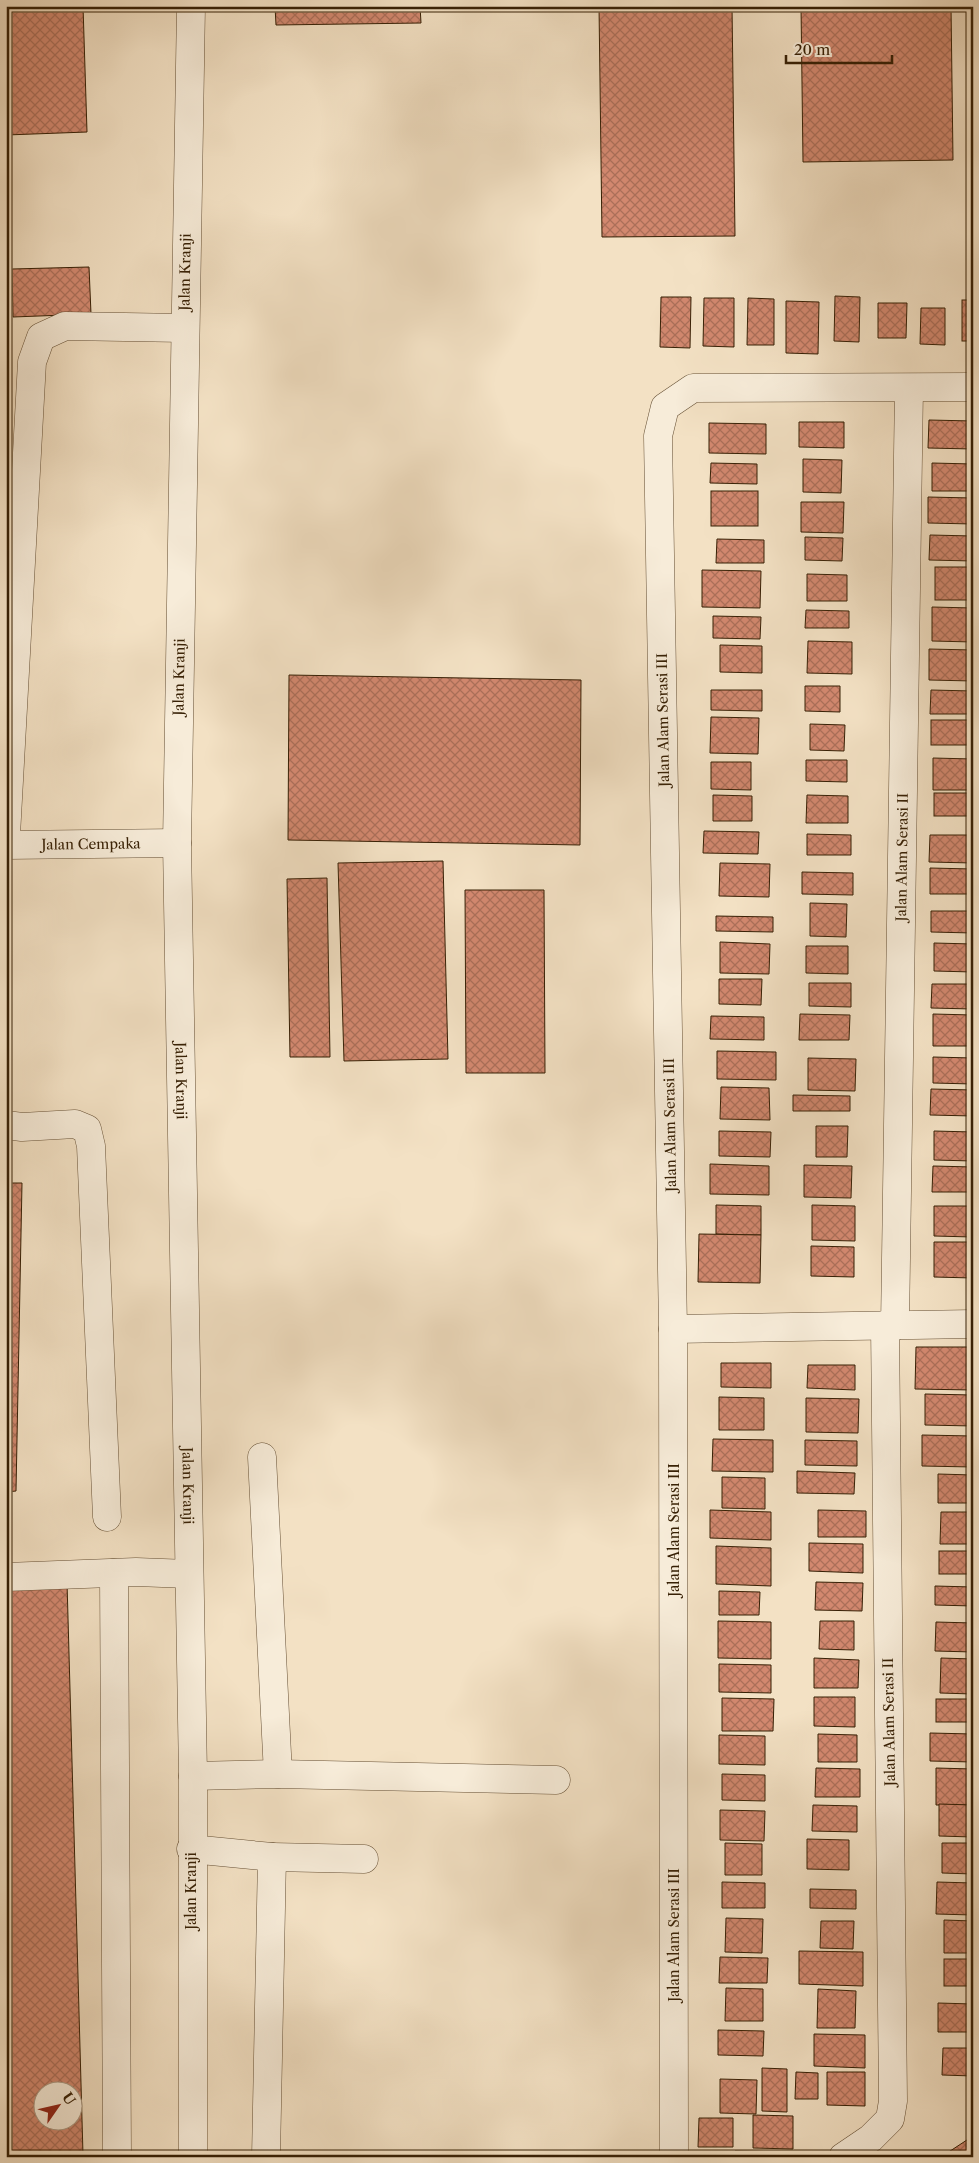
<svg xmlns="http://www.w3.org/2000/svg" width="979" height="2163" viewBox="0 0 979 2163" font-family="'Libre Caslon Text',serif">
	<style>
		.building { fill: url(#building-cross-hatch); stroke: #372005; fill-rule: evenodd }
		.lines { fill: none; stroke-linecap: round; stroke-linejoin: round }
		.minor-casing { stroke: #665035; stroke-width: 29 }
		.minor { stroke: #f7ecd9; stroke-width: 28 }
		.labels { text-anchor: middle; stroke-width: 4; stroke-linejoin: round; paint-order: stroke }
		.street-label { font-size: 14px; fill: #372005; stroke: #f7ecd9 }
	</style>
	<defs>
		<pattern id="building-cross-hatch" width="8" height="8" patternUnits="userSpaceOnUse" patternTransform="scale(1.25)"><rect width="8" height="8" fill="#d2886f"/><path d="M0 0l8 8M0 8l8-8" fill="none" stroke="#ab6f59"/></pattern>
	</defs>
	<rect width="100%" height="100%" fill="#f3e1c4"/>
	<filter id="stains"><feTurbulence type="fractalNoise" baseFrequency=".004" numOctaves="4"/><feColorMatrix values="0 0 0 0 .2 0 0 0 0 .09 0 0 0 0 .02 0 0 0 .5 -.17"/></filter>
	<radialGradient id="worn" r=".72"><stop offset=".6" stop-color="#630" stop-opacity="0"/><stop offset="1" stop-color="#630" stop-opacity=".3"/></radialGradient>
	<!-- building -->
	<g class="building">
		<path d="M6,6H83L87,132L6,135Z"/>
		<path d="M275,6H420L421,23L276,25Z"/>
		<path d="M599,6H732L735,236L602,237Z"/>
		<path d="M801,6H951L953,160L803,162Z"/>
		<path d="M970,6H973V151H972Z"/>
		<path d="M89,267L91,314L13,317L12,269Z"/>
		<path d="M835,296L860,297L859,342L834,341Z"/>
		<path d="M661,297H691L690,348L660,347Z"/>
		<path d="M704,298H734V347L703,346Z"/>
		<path d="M748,298L774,299V345H747Z"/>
		<rect x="962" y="300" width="11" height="41"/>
		<path d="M786,301L819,302L818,354L786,353Z"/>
		<path d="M878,303H907L906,338H878Z"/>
		<path d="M921,308H945V345L920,344Z"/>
		<path d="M929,420L973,421V449L928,448Z"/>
		<path d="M799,422H844V448L799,447Z"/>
		<path d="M709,423L766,424V454L709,453Z"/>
		<path d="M803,459L842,460L841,493L803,492Z"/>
		<path d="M711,463L757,464V484L710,483Z"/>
		<path d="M932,463L973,464V491H932Z"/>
		<rect x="711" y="491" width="47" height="35"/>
		<path d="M928,497L973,498V524L928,523Z"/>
		<path d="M801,502H844L843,533L801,532Z"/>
		<path d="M930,535L973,536V561L929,560Z"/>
		<path d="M805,537L843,538L842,561L805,560Z"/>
		<path d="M717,539L764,540V563H716Z"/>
		<rect x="935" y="567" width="38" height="33"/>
		<path d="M702,570L761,571L760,608L702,607Z"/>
		<path d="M807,574L847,575V601H807Z"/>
		<path d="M932,607L973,608V642L932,641Z"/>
		<path d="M806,610L849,611V628H805Z"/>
		<path d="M713,616L761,617L760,639L713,638Z"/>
		<path d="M808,641L852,642V674L807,673Z"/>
		<path d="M720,645L762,646V673L720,672Z"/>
		<path d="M929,649L973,650V681L929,680Z"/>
		<path d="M289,675L581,680L580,845L288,840Z"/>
		<path d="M805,686H840V712L805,711Z"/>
		<path d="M711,690H762V711L711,710Z"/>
		<path d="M931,690L973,691V714H930Z"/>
		<path d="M711,717L759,718L758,754L710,753Z"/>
		<rect x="931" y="720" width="42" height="25"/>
		<path d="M810,724L845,725L844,751L810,750Z"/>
		<path d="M933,758L973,759V790H933Z"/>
		<path d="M806,760H847V782L806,781Z"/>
		<path d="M711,762H751V790L711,789Z"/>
		<rect x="934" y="793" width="39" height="23"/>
		<path d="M713,795L752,796V821H713Z"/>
		<path d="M807,795L848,796V823H806Z"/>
		<path d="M704,831L759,832L758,854L703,853Z"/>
		<path d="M807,834L851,835V855H807Z"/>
		<path d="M930,835H973V863L929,862Z"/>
		<path d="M443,861L448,1059L344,1061L338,863Z"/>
		<path d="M720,863L770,864L769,897L719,896Z"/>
		<path d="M930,868L973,869V894H930Z"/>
		<path d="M802,872L853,873V895L802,894Z"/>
		<path d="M327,878L330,1057H290L287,879Z"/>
		<path d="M465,890H544L545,1073H466Z"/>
		<path d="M810,903L847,904L846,937L810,936Z"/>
		<path d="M931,911H973V933L931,932Z"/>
		<path d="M716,916L773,917V932L716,931Z"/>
		<path d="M720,942L770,944L769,974L720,973Z"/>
		<path d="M934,943L973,944V972L934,971Z"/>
		<path d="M806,946H848V974L806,973Z"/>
		<path d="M719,979H762L761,1005L719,1004Z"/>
		<path d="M809,983H851V1007L809,1006Z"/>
		<path d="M932,984H973V1009L931,1008Z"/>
		<path d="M800,1014L850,1015L849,1040H799Z"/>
		<path d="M933,1014L973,1015V1046H933Z"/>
		<path d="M711,1016L764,1017V1040L710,1039Z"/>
		<path d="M717,1051L776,1052V1080L717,1079Z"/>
		<path d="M933,1057L973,1058V1084L933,1083Z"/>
		<path d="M808,1058L856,1059L855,1091L808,1090Z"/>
		<path d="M721,1087L769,1088L770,1120L720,1119Z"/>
		<path d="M931,1089L973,1090V1116L930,1115Z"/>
		<path d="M793,1095L850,1096V1111H793Z"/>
		<path d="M816,1126H848L847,1157H816Z"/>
		<path d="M719,1131L771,1132L770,1157L719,1156Z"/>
		<path d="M934,1131L973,1132V1161L934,1160Z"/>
		<path d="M710,1164L769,1166V1195L710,1194Z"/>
		<path d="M804,1165L852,1166L851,1198L804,1197Z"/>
		<path d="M933,1166L973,1167V1192H932Z"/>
		<path d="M6,1183H22L16,1491L6,1492Z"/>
		<path d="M716,1205L761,1206V1235L716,1234Z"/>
		<path d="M812,1205L855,1206V1241L812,1240Z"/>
		<path d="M934,1206H973V1237L934,1236Z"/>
		<path d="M699,1234L761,1235L760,1283L698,1282Z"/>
		<path d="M934,1242H973V1278L934,1277Z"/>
		<path d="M811,1246L854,1247V1277L811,1276Z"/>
		<path d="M916,1347H973V1390L915,1389Z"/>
		<path d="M721,1363H771V1388L721,1387Z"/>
		<path d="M808,1365H855V1390L807,1388Z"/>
		<path d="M925,1394L973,1395V1426L925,1425Z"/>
		<path d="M719,1397L764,1398V1430H719Z"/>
		<path d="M806,1398L859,1399L858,1433L806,1432Z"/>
		<path d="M922,1435L973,1436V1467L922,1466Z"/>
		<path d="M713,1439L773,1440V1472L712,1471Z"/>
		<path d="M805,1440L857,1441V1466L805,1465Z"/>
		<path d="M797,1471L855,1473L854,1494L797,1493Z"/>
		<path d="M938,1474L973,1475V1503H938Z"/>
		<path d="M722,1477L765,1478V1509L722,1508Z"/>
		<path d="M710,1510L771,1512V1540L710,1538Z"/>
		<path d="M818,1510L866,1511V1537H818Z"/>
		<path d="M941,1512H973V1544H940Z"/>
		<path d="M809,1543L863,1544V1573L809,1571Z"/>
		<path d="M716,1546L771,1548V1586L716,1584Z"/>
		<rect x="939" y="1551" width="34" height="23"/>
		<path d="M67,1582L83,2155L6,2157V1584ZM42,2090H72V2120H42Z"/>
		<path d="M816,1582L863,1583L862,1611L815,1610Z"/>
		<path d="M935,1586L973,1587V1606L935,1605Z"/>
		<path d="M719,1591L760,1592L759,1615H719Z"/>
		<path d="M718,1621L771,1622V1659L718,1658Z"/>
		<path d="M820,1621H854V1650L819,1649Z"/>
		<path d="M936,1622L973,1623V1652L935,1651Z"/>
		<path d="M814,1658L859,1660L858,1688H814Z"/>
		<path d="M941,1658L973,1659V1694L940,1693Z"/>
		<path d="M719,1664L771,1665V1693L719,1692Z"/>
		<path d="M814,1697H855V1727L814,1726Z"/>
		<path d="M722,1698L774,1699L773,1731H722Z"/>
		<rect x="936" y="1699" width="37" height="23"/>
		<path d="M930,1733L973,1734V1762L930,1761Z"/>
		<path d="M818,1734L857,1735V1762H818Z"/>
		<path d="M719,1735L765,1736V1765L719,1764Z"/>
		<path d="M816,1768L860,1769V1797H815Z"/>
		<path d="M936,1768L973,1769V1805H936Z"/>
		<path d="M722,1774L765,1775V1801L722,1800Z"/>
		<path d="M939,1804L973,1805V1837L939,1836Z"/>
		<path d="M813,1805L857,1806V1832L812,1831Z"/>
		<path d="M720,1810L765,1811L764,1841L720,1840Z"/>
		<path d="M807,1839L849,1840V1870L807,1869Z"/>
		<path d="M725,1843L762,1844V1875H725Z"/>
		<path d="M942,1843H973V1874L942,1873Z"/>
		<path d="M722,1882L765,1883V1908H722Z"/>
		<path d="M937,1882L973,1883V1915L936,1914Z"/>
		<path d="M810,1889L856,1890V1909L810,1908Z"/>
		<path d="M726,1918L763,1919L762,1953L725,1952Z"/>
		<path d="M944,1920L973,1921V1953H944Z"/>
		<path d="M821,1921H854L853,1949L820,1948Z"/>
		<path d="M799,1951L863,1952V1986L799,1984Z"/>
		<path d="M720,1957L768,1958L767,1983H719Z"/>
		<rect x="944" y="1959" width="29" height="27"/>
		<path d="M726,1988L763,1989V2021H725Z"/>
		<path d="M818,1989L856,1991L855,2028H817Z"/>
		<path d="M938,2003L973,2004V2032H938Z"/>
		<path d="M718,2030L764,2031L763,2056L718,2055Z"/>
		<path d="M814,2034L865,2035V2068L814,2066Z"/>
		<path d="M943,2048H973V2076L942,2075Z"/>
		<path d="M762,2068L787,2069V2112L762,2111Z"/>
		<path d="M796,2072L818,2073V2099H795Z"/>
		<path d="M827,2072H865V2106L827,2105Z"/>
		<path d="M720,2079L757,2080L756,2114L720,2113Z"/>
		<path d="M753,2115L793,2116V2149L753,2148Z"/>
		<path d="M699,2118H733V2147H698Z"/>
		<path d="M973,2136V2157H941Z"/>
		<path d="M735,2151L790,2152V2157H734Z"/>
	</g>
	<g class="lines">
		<defs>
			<g id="minor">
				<path id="s1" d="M191,6L177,843L193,1776V2157"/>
				<path d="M6,835L32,362L41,337L65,326L184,328"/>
				<path id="s2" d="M6,845L177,843"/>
				<path d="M6,1125L22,1127L75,1124L87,1129L91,1146L107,1517"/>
				<path id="s3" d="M895,1326L909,388"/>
				<path d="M673,1329L973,1324"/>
				<path d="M262,1457L278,1774"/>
				<path d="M114,1573L117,2157"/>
				<path d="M6,1577L136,1572L189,1574"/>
				<path d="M193,1776L278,1774L556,1780"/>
				<path d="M191,1849L272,1857L266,2157"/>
				<path d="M272,1857L364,1859"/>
				<path d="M674,2157L673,1329L658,436L665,407L693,388L973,387"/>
				<path d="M843,2157L871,2138L890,2119L893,2101L885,1325"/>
			</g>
		</defs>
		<!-- minor casing -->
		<use href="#minor" class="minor-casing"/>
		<!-- minor -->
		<use href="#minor" class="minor"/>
	</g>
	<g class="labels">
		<!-- street labels -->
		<g class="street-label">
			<text transform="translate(185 272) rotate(-89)" y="5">Jalan Kranji</text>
			<text transform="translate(179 677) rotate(-89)" y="5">Jalan Kranji</text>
			<text transform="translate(663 720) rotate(-91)" y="5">Jalan Alam Serasi III</text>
			<text dy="5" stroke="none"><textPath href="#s2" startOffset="85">Jalan Cempaka</textPath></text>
			<text dy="5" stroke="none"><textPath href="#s3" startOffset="469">Jalan Alam Serasi II</textPath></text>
			<text dy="5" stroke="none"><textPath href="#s1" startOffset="1075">Jalan Kranji</textPath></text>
			<text transform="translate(670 1125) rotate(-91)" y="5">Jalan Alam Serasi III</text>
			<text dy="5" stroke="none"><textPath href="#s1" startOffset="1480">Jalan Kranji</textPath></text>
			<text transform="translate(674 1530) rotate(-90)" y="5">Jalan Alam Serasi III</text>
			<text transform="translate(889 1722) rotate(-91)" y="5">Jalan Alam Serasi II</text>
			<text transform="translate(191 1891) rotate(-90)" y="5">Jalan Kranji</text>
			<text transform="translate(674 1935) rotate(-90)" y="5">Jalan Alam Serasi III</text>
		</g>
	</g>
	<!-- margin -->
	<rect width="979" height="2163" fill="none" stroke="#f3e1c4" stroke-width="25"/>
	<rect x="8" y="8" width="964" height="2148" fill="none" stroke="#372005" stroke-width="2.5"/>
	<rect x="12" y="12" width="954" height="2138" fill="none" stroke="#372005"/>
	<!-- north arrow -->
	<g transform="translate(58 2106) rotate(56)"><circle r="24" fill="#f7ecd9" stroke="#aa9a84"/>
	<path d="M0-4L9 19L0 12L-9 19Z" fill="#8f2418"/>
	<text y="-8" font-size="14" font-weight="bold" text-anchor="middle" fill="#372005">U</text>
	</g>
	<!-- scale -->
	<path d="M786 55v8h106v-8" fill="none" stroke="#372005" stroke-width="2.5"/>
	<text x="794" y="55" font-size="15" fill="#372005" stroke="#f7ecd9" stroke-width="4" paint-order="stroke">20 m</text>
	<rect width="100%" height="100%" filter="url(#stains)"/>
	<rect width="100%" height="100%" fill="url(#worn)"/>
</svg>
